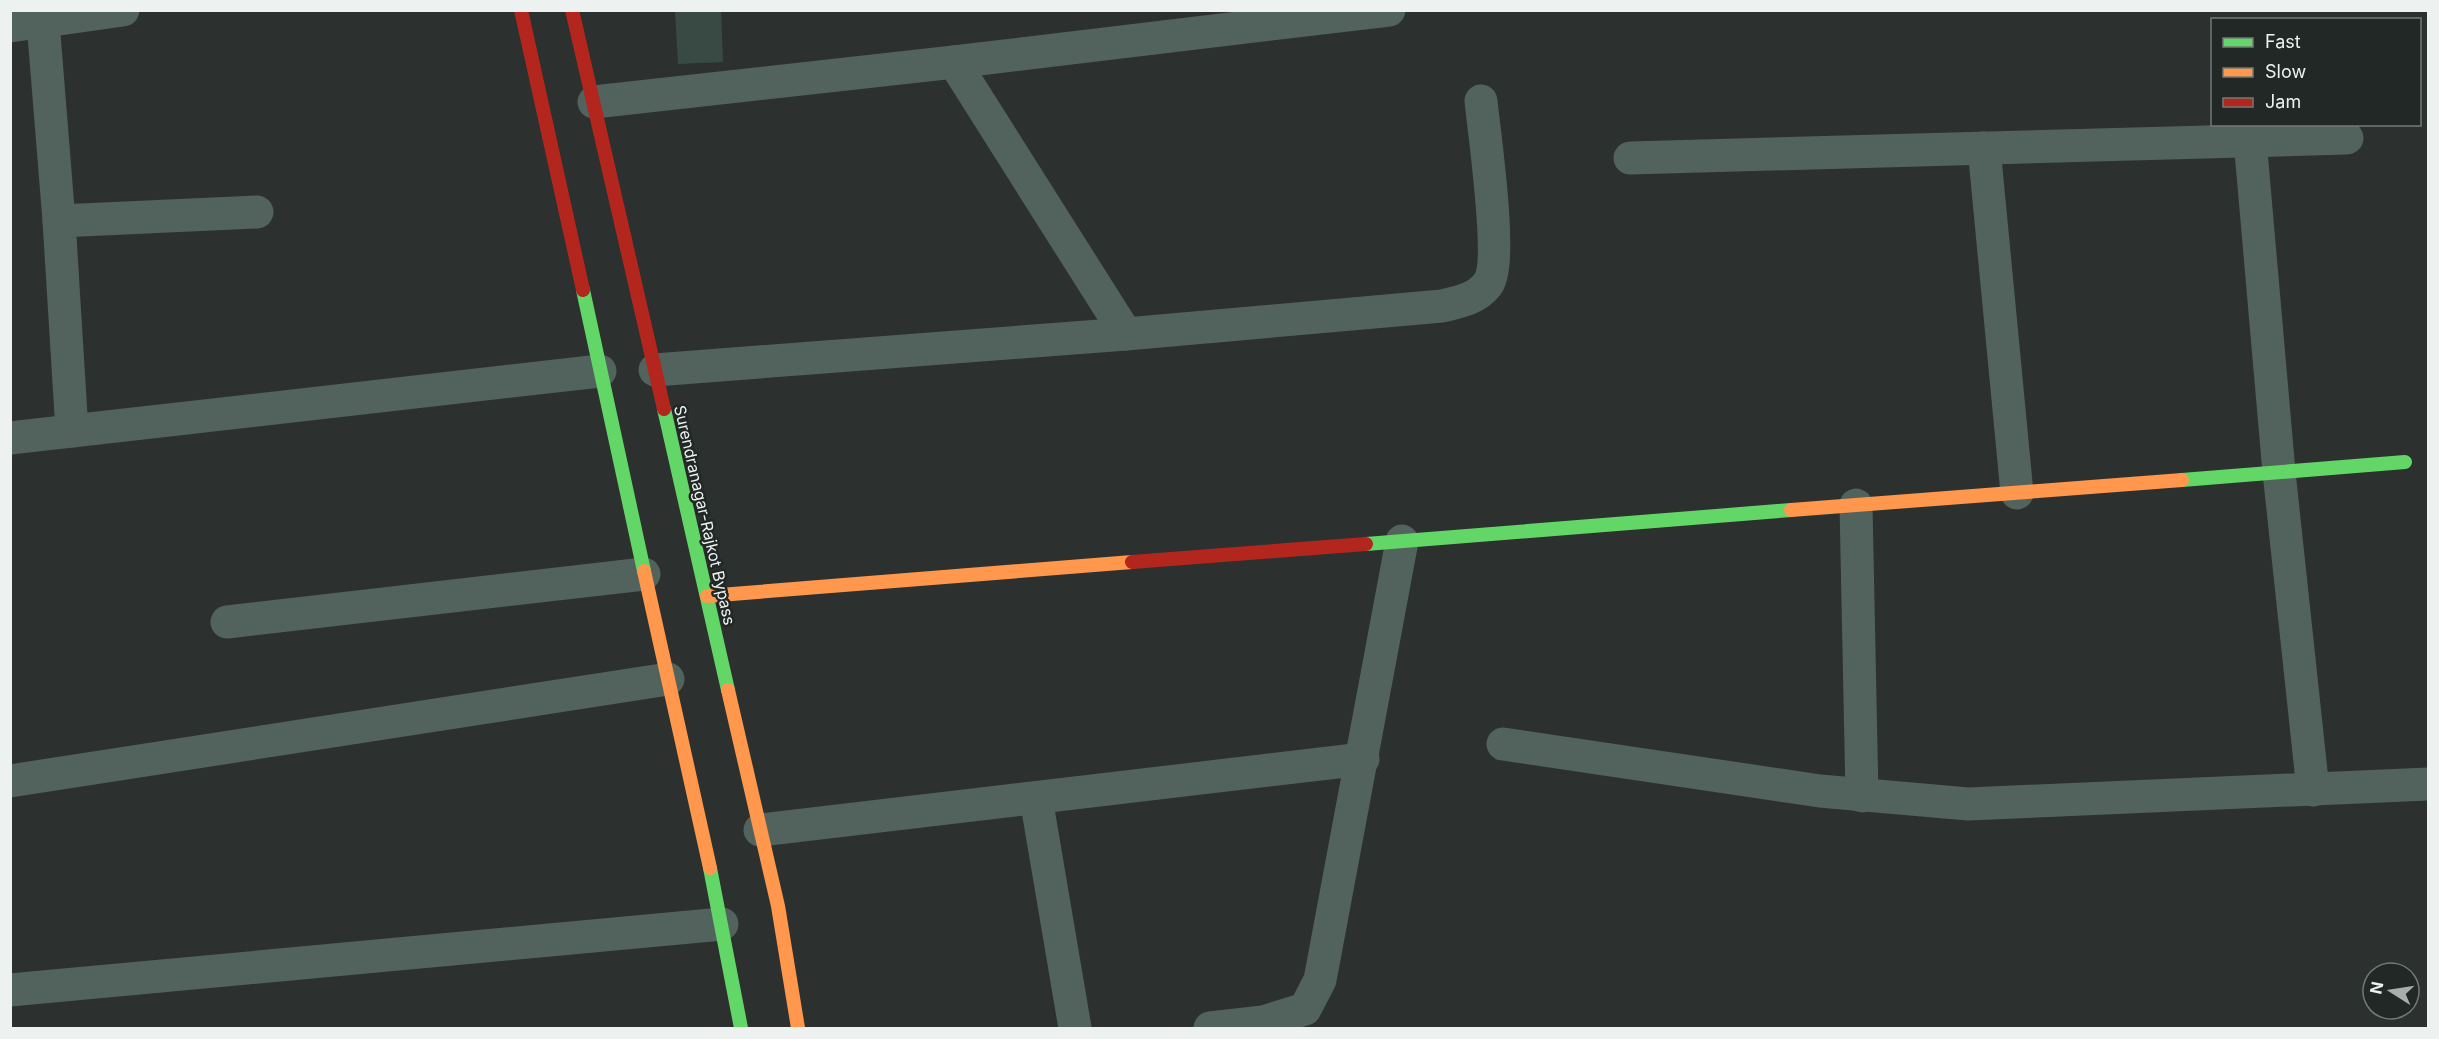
<svg xmlns="http://www.w3.org/2000/svg" width="2439" height="1039" viewBox="0 0 2439 1039" font-family="Inter,sans-serif">
	<style>
		.building { fill: #394a45 }
		.lines { fill: none; stroke-linecap: round; stroke-linejoin: round }
		.street { stroke: #52625c; stroke-width: 33 }
		.fast { stroke: #63d668; stroke-width: 14 }
		.slow { stroke: #ff974d; stroke-width: 14 }
		.jam { stroke: #b3261e; stroke-width: 14 }
		.labels { text-anchor: middle; stroke-width: 5; stroke-linejoin: round; paint-order: stroke }
		.street-label { font-size: 16px; fill: #edf2f0; stroke: #212825 }
	</style>
	<rect width="100%" height="100%" fill="#2c302e"/>
	<!-- building -->
	<path class="building" d="M675,10H721L723,62L678,64Z"/>
	<g class="lines">
		<!-- street -->
		<g class="street">
			<path d="M43,22L59,221L72,431"/>
			<path d="M10,26L123,10"/>
			<path d="M954,62L1126,334"/>
			<path d="M594,102L954,62L1389,10"/>
			<path d="M2250,140L2279,472L2313,790"/>
			<path d="M1984,148L2017,493"/>
			<path d="M1630,158L2347,138"/>
			<path d="M59,221L257,212"/>
			<path d="M655,370L1126,334L1442,306C1459,302 1476,299 1487,285C1504,265 1484,132 1481,101"/>
			<path d="M10,438L600,371"/>
			<path d="M1856,505L1862,796"/>
			<path d="M227,622L644,574"/>
			<path d="M1503,744L1820,791L1968,804L2428,784"/>
			<path d="M10,781L668,679"/>
			<path d="M1036,798L1075,1028"/>
			<path d="M760,830L1363,759"/>
			<path d="M10,990L722,924"/>
			<path d="M1210,1028L1263,1022L1305,1009L1320,980L1402,541"/>
		</g>
		<!-- fast -->
		<g class="fast">
			<path d="M583,290L644,571"/>
			<path d="M664,409L728,690"/>
			<path d="M2182,480L2405,462"/>
			<path d="M1366,544L1791,510"/>
			<path d="M710,868L741,1028"/>
		</g>
		<!-- slow -->
		<g class="slow">
			<path d="M1791,510L2182,480"/>
			<path d="M644,571L710,868"/>
			<path d="M707,596L1132,562"/>
			<path d="M728,690L778,906L798,1028"/>
		</g>
		<!-- jam -->
		<g class="jam">
			<path d="M521,10L583,290"/>
			<path d="M572,10L664,409"/>
			<path d="M1132,562L1366,544"/>
		</g>
	</g>
	<g class="labels">
		<!-- street labels -->
		<g class="street-label">
			<text transform="translate(705 515) rotate(77)" y="6">Surendranagar-Rajkot Bypass</text>
		</g>
	</g>
	<!-- border -->
	<rect width="2439" height="1039" fill="none" stroke="#edf2f0" stroke-width="24"/>
	<!-- legend -->
	<rect x="2211" y="18" width="210" height="108" fill="#212825" stroke="#737976" stroke-width="1.5"/>
	<rect x="2223" y="38" width="30" height="9" fill="#63d668" stroke="#737976" stroke-width="1.5"/>
	<text x="2265" y="48" font-size="18" fill="#edf2f0">Fast</text>
	<rect x="2223" y="68" width="30" height="9" fill="#ff974d" stroke="#737976" stroke-width="1.5"/>
	<text x="2265" y="78" font-size="18" fill="#edf2f0">Slow</text>
	<rect x="2223" y="98" width="30" height="9" fill="#b3261e" stroke="#737976" stroke-width="1.5"/>
	<text x="2265" y="108" font-size="18" fill="#edf2f0">Jam</text>
	<!-- north arrow -->
	<g transform="translate(2391 991) rotate(282)"><circle r="28" fill="#212825" stroke="#737976" stroke-width="1.5"/>
	<path d="M0-4.5L10 22L0 15L-10 22Z" fill="#a9aeac"/>
	<text y="-9" font-size="16" font-weight="bold" text-anchor="middle" fill="#edf2f0">N</text>
	</g>
</svg>
